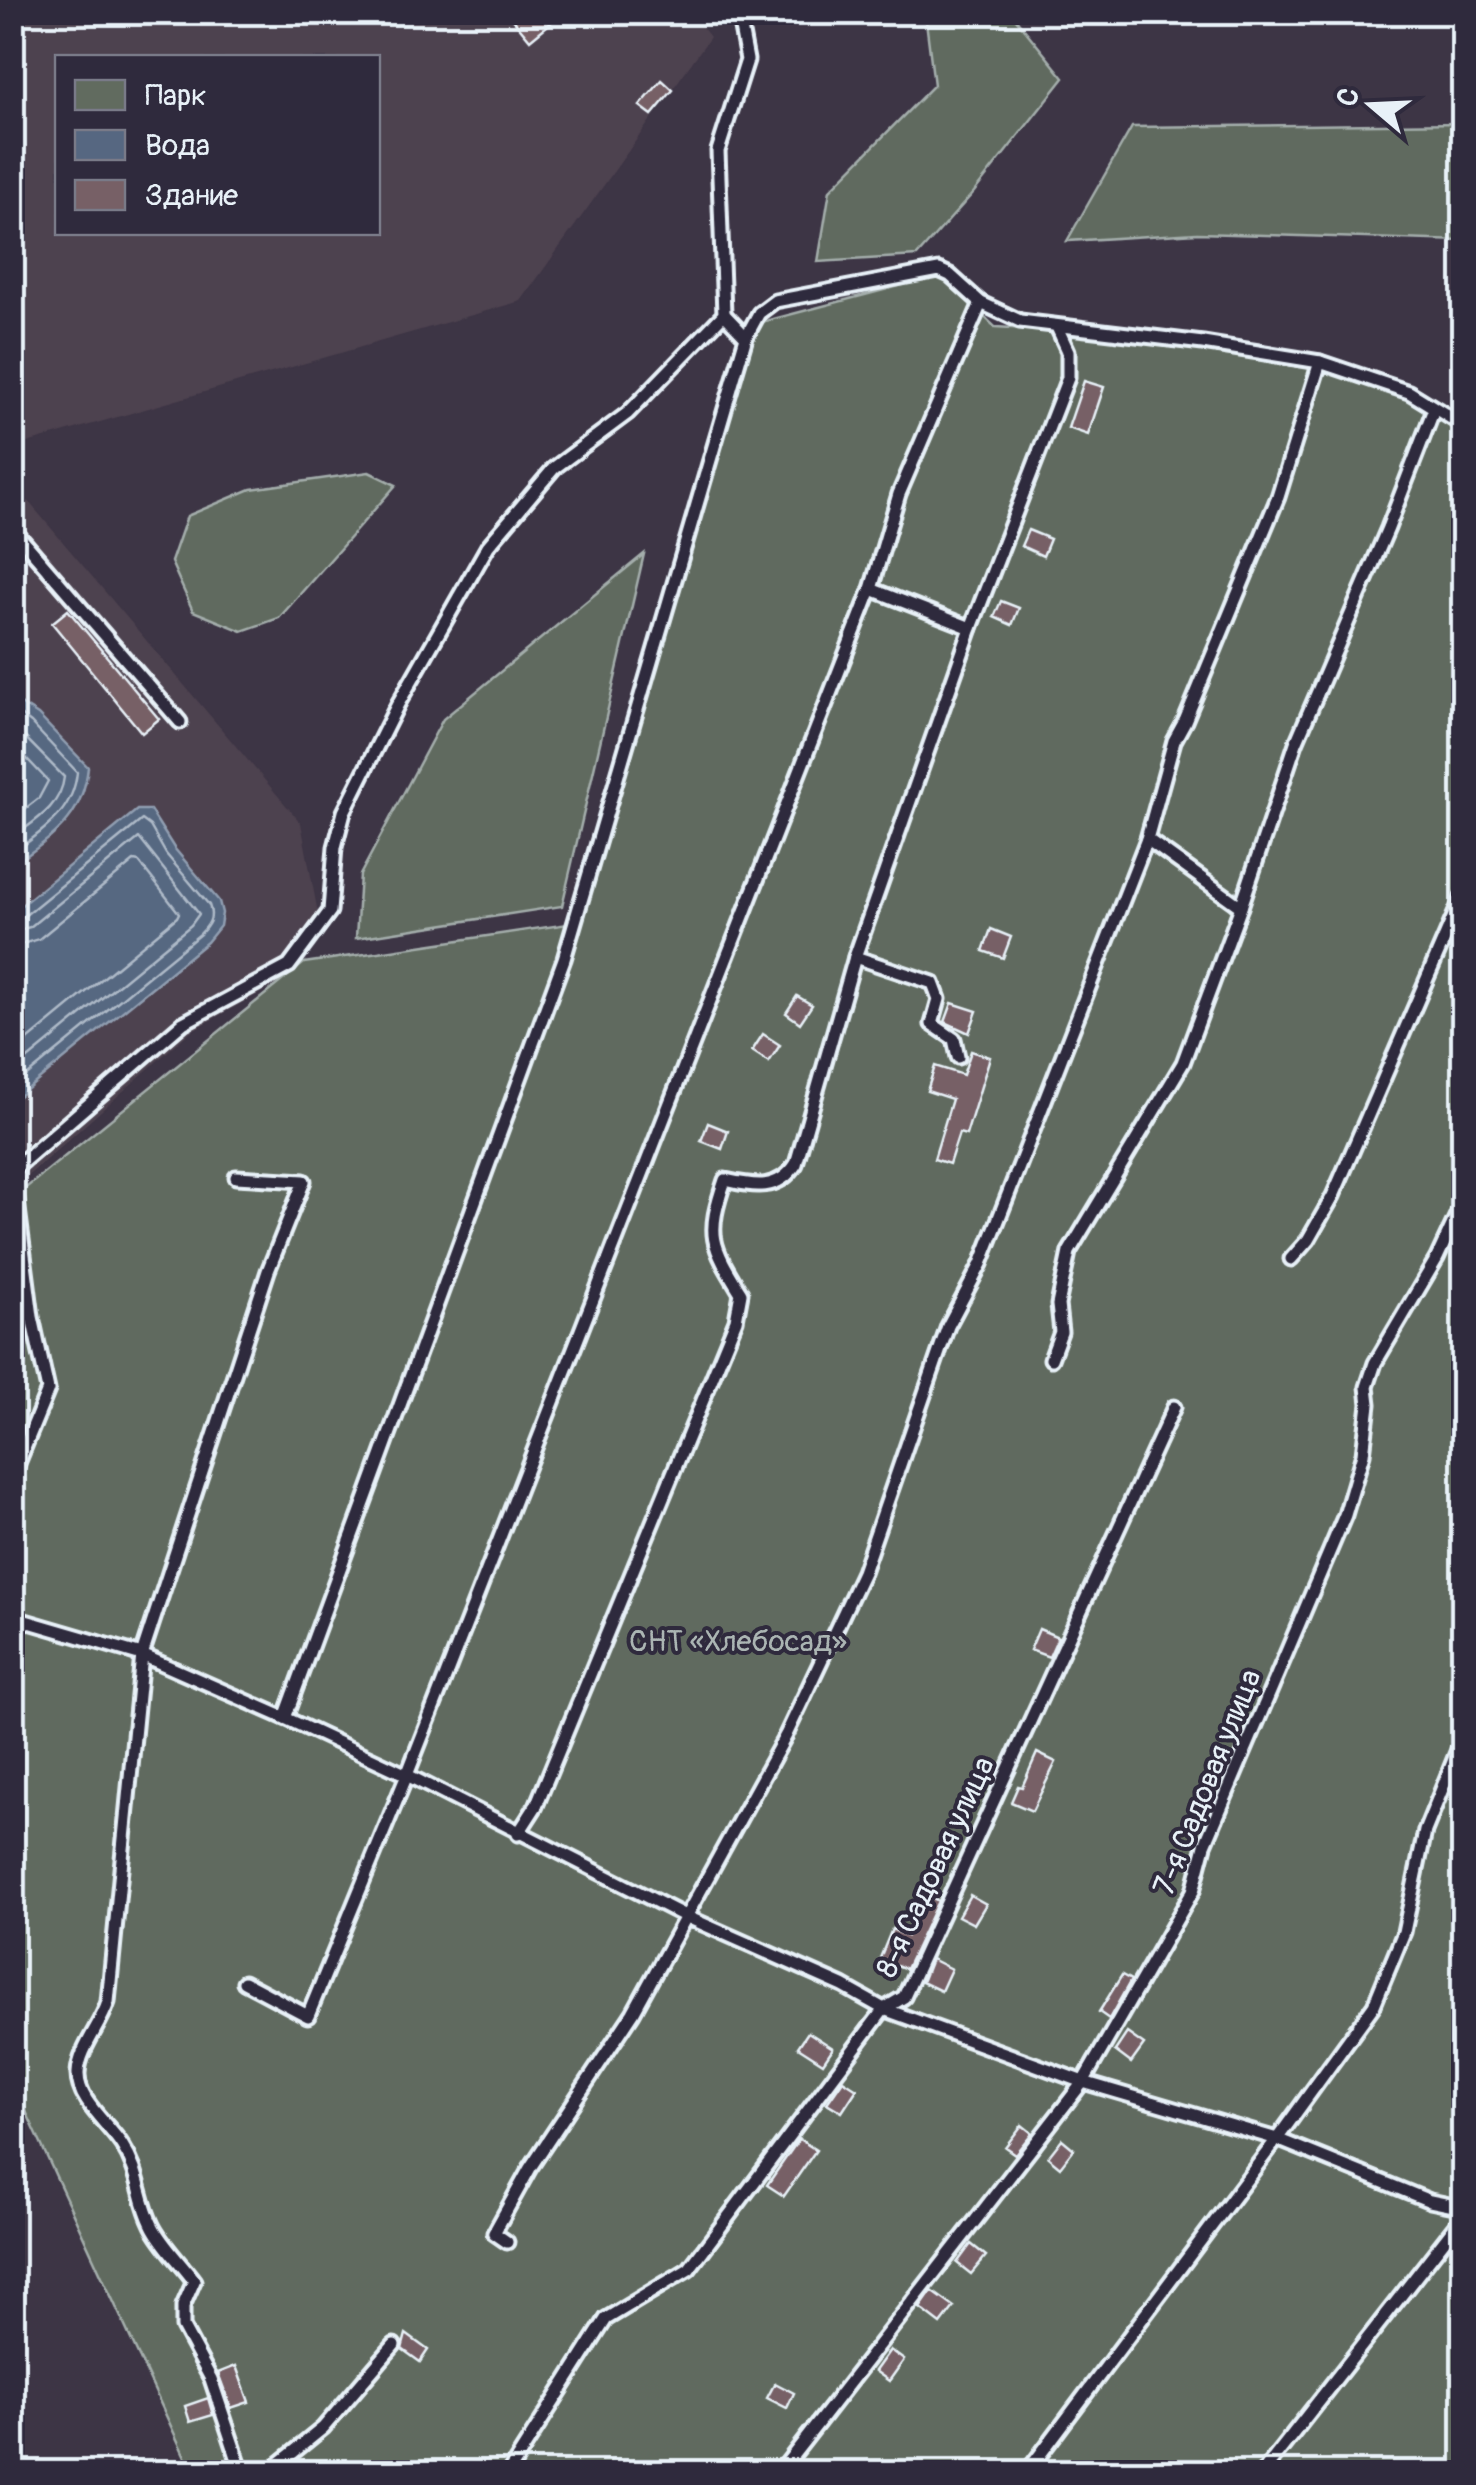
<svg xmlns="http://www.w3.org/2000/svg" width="1476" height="2485" viewBox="0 0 1476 2485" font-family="Pangolin,sans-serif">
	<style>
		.built { fill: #4e424f; fill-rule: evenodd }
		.green { fill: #616b5f; stroke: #a4aeac; stroke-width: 2.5 }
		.water { fill: #566781; stroke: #909eb1; stroke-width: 2.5 }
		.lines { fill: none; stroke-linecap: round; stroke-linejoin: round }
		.shore { stroke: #aebac8; stroke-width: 2.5 }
		.building { fill: #776066; stroke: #e8f1f8; stroke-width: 2.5 }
		.service-casing { stroke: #e8f1f8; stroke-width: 19 }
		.service { stroke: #2f2a3d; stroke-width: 11 }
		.labels { text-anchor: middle; stroke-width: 8; stroke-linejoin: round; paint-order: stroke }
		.park-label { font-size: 30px; fill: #abb5b3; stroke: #2f2a3d }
		.street-label { font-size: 30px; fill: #e8f1f8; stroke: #2f2a3d }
	</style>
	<rect width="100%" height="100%" fill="#3d3545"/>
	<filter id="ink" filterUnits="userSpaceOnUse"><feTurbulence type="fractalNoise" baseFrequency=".01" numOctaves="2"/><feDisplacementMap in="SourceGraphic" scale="20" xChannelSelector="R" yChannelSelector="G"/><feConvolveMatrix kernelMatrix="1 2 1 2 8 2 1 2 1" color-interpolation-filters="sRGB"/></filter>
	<g filter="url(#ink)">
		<!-- built -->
		<g class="built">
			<path d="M690,12L710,37L521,301L13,447V13ZM58,58H378V232H58Z"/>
			<path d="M12,482L301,823L322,935L296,973L191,1031L13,1189Z"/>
		</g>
		<!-- green -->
		<g class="green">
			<path d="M925,13H1011L1064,78L974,192L917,256L818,262L830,190L934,85Z"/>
			<path d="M1463,123V241L1197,233L1067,241L1132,127Z"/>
			<path d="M941,275L995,327L1203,339L1385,381L1463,427V2472H192L13,2083L12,1199L304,963L582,922L758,323Z"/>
			<path d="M369,472L396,485L279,618L242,631L193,611L171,562L187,516L251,489Z"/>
			<path d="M644,554L562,906L356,938L360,875L443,719Z"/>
		</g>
		<!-- water -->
		<g class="water">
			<path d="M13,699L38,715L88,767C82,821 53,835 13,866Z"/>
			<path d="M137,810H150L174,848L219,901L222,913L220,926L207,942L13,1101V912Z"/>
		</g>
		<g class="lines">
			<!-- shore -->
			<g class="shore">
				<path d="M12,709L31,723L77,772C73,813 43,830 12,854"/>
				<path d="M12,724L64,777C61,807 34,821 12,838"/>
				<path d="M12,743L48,781L39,798L12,819"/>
				<path d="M12,919L23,917L142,820L150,826L166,854L209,905C214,918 209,925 200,934L12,1088"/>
				<path d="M12,932L30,927L139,838L199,914L191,925L12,1072"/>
				<path d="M12,947L39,939L134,861L139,862L179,913L177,917L12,1053"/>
			</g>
		</g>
		<!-- building -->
		<g class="building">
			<path d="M507,12H564L530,40Z"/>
			<path d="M662,80L673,90L652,115L640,106Z"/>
			<path d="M1084,381L1104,387L1088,435L1068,428Z"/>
			<path d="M1028,530L1050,539L1043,556L1021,546Z"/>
			<path d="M1001,601L1019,608L1012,625L994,617Z"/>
			<path d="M68,610L159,719L142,733L52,623Z"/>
			<path d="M991,929L1011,937L1003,958L983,951Z"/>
			<path d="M797,996L812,1005L800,1023L786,1013Z"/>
			<path d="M952,1003L977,1011L969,1033L945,1022Z"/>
			<path d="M763,1034L780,1045L769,1062L752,1051Z"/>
			<path d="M971,1051L990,1057L966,1135L959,1133L949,1164L934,1159L952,1099L927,1091L935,1066L963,1075Z"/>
			<path d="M708,1123L728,1131L722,1149L701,1141Z"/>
			<path d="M1039,1629L1058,1637L1049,1657L1030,1650Z"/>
			<path d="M1037,1753L1056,1762L1032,1811L1011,1802L1018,1786L1022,1787Z"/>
			<path d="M970,1895L986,1904L974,1924L958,1916Z"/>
			<path d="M929,1896L938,1901L906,1969L880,1958L892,1929L907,1936Z"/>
			<path d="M931,1959L951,1969L941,1991L922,1982Z"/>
			<path d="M1122,1975L1131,1980L1109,2019L1099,2012Z"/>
			<path d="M808,2032L833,2048L823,2063L798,2047Z"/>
			<path d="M1127,2033L1144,2045L1131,2063L1115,2051Z"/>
			<path d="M843,2080L857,2089L842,2112L827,2103Z"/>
			<path d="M1022,2125L1032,2133L1015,2154L1005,2147Z"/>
			<path d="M799,2139L816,2150L784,2196L767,2185Z"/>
			<path d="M1062,2139L1074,2149L1060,2167L1048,2157Z"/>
			<path d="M971,2244L986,2256L971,2274L957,2263Z"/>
			<path d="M932,2291L954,2307L941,2324L920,2308Z"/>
			<path d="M406,2334L428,2350L420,2362L402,2349Z"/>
			<path d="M890,2350L904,2360L889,2381L875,2371Z"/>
			<path d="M236,2366L249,2402L231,2408L218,2373Z"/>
			<path d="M775,2383L794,2393L787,2408L767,2398Z"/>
			<path d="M208,2398L213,2415L190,2422L185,2406Z"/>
		</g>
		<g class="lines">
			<defs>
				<g id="service">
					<path d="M746,337L759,313L775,301L939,270L950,275L981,303L1020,321L1203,343L1320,362L1409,392L1464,426"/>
					<path d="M12,528L180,722"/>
					<path d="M871,589L971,628"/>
					<path d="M1147,839L1241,907"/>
					<path d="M855,957L933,983L939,999L932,1024L954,1039L958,1057"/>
					<path d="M236,1177L304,1181L268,1271L142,1655L108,2002C101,2025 79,2049 78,2073C77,2101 108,2123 122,2145C141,2174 138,2197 152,2225C161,2244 181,2263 194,2281L183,2306V2327L211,2379L242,2472"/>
					<path d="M1291,1259L1308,1240L1333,1196L1464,893"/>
					<path d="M1051,1359L1061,1332L1058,1305L1069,1252L1183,1063L1241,907L1296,743L1388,528L1434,409"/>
					<path d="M12,1478L48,1390L32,1317L13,1170L183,1023L289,966L330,911L335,847L344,812L398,704L488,546L554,468L628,413L724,314L718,151L747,60L738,12"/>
					<path d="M12,1617L142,1655L285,1718L407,1775L685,1916L843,1986L884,2009L1083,2082L1277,2139L1430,2201L1464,2208"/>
					<path d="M285,1718L564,959L746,337L724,314"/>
					<path d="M518,1834L536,1806L736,1320L741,1293C711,1244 706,1236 725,1180C753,1186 778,1192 796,1164L855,957L971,628L1068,378V351L1057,327"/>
					<path d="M244,1982L308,2016L407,1775L871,589L899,494L981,303"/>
					<path d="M507,2242L494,2233L530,2168L633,2013L786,1735L863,1572L948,1326L981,1264L1147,839L1174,741L1185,721L1278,497L1320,362"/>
					<path d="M269,2472L323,2428L394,2345"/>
					<path d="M509,2472L606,2319L689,2269L884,2009L904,1997L1174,1407"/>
					<path d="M780,2472L1083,2082L1193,1891L1205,1845L1345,1515L1363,1454L1369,1404L1367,1387L1375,1363L1437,1258L1464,1200"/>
					<path d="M1027,2472L1277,2139L1374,2005L1404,1932L1425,1831L1464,1735"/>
					<path d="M1263,2472L1464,2215"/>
				</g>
			</defs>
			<!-- service casing -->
			<use href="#service" class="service-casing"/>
			<!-- service -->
			<use href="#service" class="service"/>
		</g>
	</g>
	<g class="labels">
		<!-- park labels -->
		<g class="park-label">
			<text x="738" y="1651">СНТ «Хлебосад»</text>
		</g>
		<!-- street labels -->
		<g class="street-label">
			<text transform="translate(1207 1782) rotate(-68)" y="10">7-я Садовая улица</text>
			<text transform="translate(935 1867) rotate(-65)" y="10">8-я Садовая улица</text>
		</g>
	</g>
	<!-- margin -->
	<rect width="1476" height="2485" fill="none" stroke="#2f2a3d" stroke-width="50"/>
	<rect x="25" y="25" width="1426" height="2435" fill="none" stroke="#e8f1f8" stroke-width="4" filter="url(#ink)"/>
	<!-- legend -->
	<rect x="55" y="55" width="325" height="180" fill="#2f2a3d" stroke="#797a88" stroke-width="2.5"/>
	<rect x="75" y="80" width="50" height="30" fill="#616b5f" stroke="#797a88" stroke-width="2.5"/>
	<text x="145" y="105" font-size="30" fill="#e8f1f8">Парк</text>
	<rect x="75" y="130" width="50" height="30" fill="#566781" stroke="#797a88" stroke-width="2.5"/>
	<text x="145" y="155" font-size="30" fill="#e8f1f8">Вода</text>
	<rect x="75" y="180" width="50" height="30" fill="#776066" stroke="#797a88" stroke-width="2.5"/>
	<text x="145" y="205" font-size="30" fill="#e8f1f8">Здание</text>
	<!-- north arrow -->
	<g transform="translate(1371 105) rotate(289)" stroke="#2f2a3d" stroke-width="8" paint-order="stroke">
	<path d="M0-8L18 38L0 25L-18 38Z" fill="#e8f1f8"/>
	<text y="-15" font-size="28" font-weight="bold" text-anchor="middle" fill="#e8f1f8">С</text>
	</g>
</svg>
